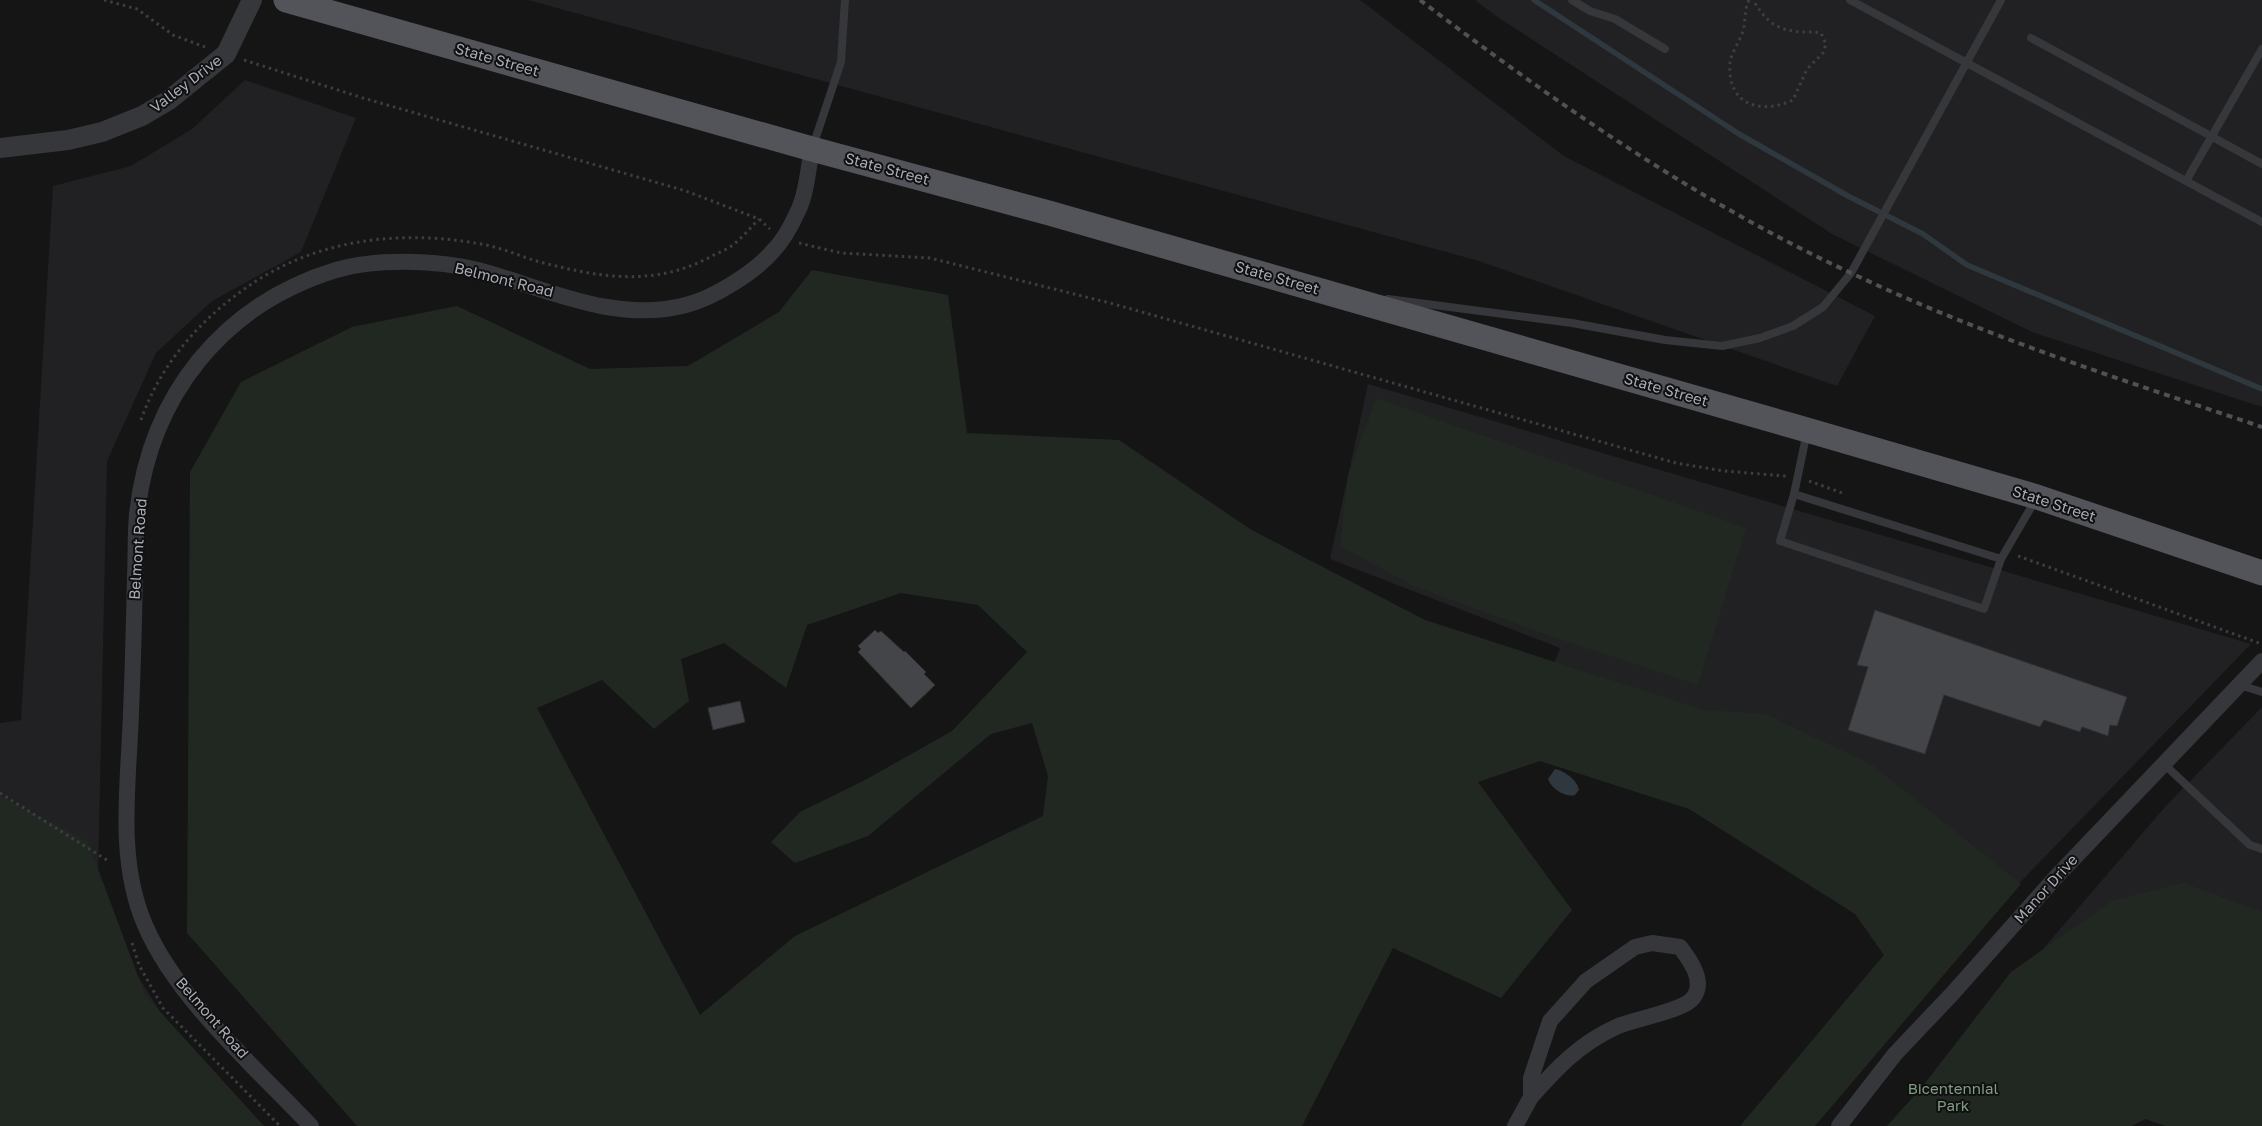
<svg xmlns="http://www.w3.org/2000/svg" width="2262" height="1126" viewBox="0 0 2262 1126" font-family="'Golos Text',sans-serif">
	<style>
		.built { fill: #212123 }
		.green { fill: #212822; fill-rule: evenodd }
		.water { fill: #2f383e }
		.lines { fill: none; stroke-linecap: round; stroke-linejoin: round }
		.stream { stroke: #2f383e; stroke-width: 5.5 }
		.building { fill: #444549; stroke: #2f2f32 }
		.path { stroke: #3c3e42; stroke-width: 3; stroke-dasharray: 2.5 4; stroke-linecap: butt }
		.service { stroke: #36373b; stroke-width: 8 }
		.minor { stroke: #36373b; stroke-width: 16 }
		.tertiary { stroke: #36373b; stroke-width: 20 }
		.primary { stroke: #525459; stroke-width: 25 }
		.rail { stroke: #4f5155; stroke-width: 4; stroke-dasharray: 6 5; stroke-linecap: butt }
		.labels { text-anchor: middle; stroke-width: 4; stroke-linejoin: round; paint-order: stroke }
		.street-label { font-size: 15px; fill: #a8acb5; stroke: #101011 }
		.park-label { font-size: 15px; fill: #809e81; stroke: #101011 }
	</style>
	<rect width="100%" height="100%" fill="#151516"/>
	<!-- built -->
	<g class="built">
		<path d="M528,0H1360L1564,156L1875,316L1837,386L1479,261Z"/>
		<path d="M1475,0H2262V407L2032,332L1832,234L1499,18Z"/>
		<path d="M245,80L356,118L301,252L212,301L156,353L107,461L98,877L126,957L174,1034L0,1126V723L21,720L53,186L131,166L192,129Z"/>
		<path d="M1368,384L2251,644L1938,967L1551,672L1560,648L1330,559Z"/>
		<path d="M2262,707V1126L1958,1048L2165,807Z"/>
	</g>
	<!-- green -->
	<g class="green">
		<path d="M812,270L948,295L967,433L1119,440L1250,529L1425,620L1704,710L1766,714L1872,765L2021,884L1815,1126H1740L1884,955L1855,914L1689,809L1540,761L1478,782L1572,910L1501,998L1393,948L1302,1126H357L187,933L190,472L241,382L352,327L457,306L590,369L688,366L779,312ZM901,593L978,605L1027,652L952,731L865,780L800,812L771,842L795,863L868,836L991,734L1032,723L1048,776L1043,816L795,936L700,1015L537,708L602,680L654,729L689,701L681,659L724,643L786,688L807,625Z"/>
		<path d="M1376,398L1746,528L1698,685L1550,636L1411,585L1340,546L1348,476Z"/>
		<path d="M0,796L88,842L145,995L264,1126H0Z"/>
		<path d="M2184,883L2262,912V1126H2166L2145,1119L2132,1126H1887L1922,1087L2011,972L2112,901Z"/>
	</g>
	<!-- water -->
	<path class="water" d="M1555,769C1565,771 1577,780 1579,790L1575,795C1565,798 1551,788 1548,779Z"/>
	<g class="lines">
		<!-- stream -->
		<path class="stream" d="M1534,0L1739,134L1848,196L1923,234L1967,265L2262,389"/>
	</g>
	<!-- building -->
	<g class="building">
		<path d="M1875,610L2127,697L2117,726L2110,725L2108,736L2082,727L2080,732L2044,720L2040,727L1944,695L1925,754L1848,730L1868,667L1857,665Z"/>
		<path d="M875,630L878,633L881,631L904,652L905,651L926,672L924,674L935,685L911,708L858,652L861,649L858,646Z"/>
		<path d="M740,701L745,722L713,730L708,708Z"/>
	</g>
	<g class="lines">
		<!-- path -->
		<g class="path">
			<path d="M104,0L137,9L173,35L205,47"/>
			<path d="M1749,0C1744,10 1746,20 1743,31C1740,41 1731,53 1730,63C1727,105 1760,115 1793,100L1807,69L1823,53L1826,44L1821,33C1811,31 1802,33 1793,31C1772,28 1763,16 1753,0"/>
			<path d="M244,60L363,98L686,191L759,219L770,229"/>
			<path d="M799,243L841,253L930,258L1110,303L1676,463L1724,471L1786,476"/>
			<path d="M141,420C159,368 195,325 239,293C310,239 400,228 486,245C505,249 522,257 540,262C601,278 655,287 712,256C720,252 729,249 735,243C744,236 751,227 759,219"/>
			<path d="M1809,481L1845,494"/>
			<path d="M2018,556L2259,643"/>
			<path d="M0,793L110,862"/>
			<path d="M132,943L139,965L163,1008L280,1126"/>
		</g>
		<!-- service -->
		<g class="service">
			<path d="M1572,0L1590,11L1615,19L1665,49"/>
			<path d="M1850,0L2262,222"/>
			<path d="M2031,38L2262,164"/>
			<path d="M813,146L841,62L845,0"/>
			<path d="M2186,181L2262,49"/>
			<path d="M1388,299L1572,323L1665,340L1722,346L1760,338L1793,326L1823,307L1851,273L2001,0"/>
			<path d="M1807,432L1794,494L2001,559L2036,499"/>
			<path d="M1794,494L1780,541L1984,609L2001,559"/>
			<path d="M2239,685L2262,692"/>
			<path d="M2164,764L2250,845L2262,849"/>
		</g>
		<!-- minor -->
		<g class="minor">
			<path d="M1652,943L1680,947C1690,960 1706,982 1693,998C1684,1011 1633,1019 1616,1027C1579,1044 1557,1068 1531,1097V1078L1550,1021L1586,981L1635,947Z"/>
			<path d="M311,1126C256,1068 176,998 145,925C116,858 129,782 131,712C133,667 134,622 135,577C136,556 135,534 137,514C150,396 222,305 336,270C376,258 437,260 478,270C545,288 615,324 686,305C714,298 755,272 773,251C783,241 792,224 798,211C807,193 808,168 812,149"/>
			<path d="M1515,1126L1531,1097"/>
			<path d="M1839,1126L1895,1054L1952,994L2056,877L2262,661"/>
		</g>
		<!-- tertiary -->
		<path class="tertiary" d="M0,148L68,140L102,132L142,116L169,100L226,54L252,0"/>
		<!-- primary -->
		<path class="primary" d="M286,0L812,149L1049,213L1807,430L2037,497L2262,573"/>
		<!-- rail -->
		<path class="rail" d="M1420,0C1556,103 1696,201 1851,273C1983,336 2123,380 2262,427"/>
	</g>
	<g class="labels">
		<!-- street labels -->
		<g class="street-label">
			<text transform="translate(497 60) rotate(16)" y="5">State Street</text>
			<text transform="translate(186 84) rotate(-37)" y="5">Valley Drive</text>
			<text transform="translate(887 169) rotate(15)" y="5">State Street</text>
			<text transform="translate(1277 278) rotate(16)" y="5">State Street</text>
			<text transform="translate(504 280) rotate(14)" y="5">Belmont Road</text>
			<text transform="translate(1666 390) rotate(16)" y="5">State Street</text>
			<text transform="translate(2054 504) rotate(18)" y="5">State Street</text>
			<text transform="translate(138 549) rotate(-86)" y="5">Belmont Road</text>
			<text transform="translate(2046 889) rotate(-48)" y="5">Manor Drive</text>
			<text transform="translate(212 1018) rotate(49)" y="5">Belmont Road</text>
		</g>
		<!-- park labels -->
		<g class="park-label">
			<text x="1953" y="1094">Bicentennial<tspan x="1953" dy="17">Park</tspan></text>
		</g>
	</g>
</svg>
